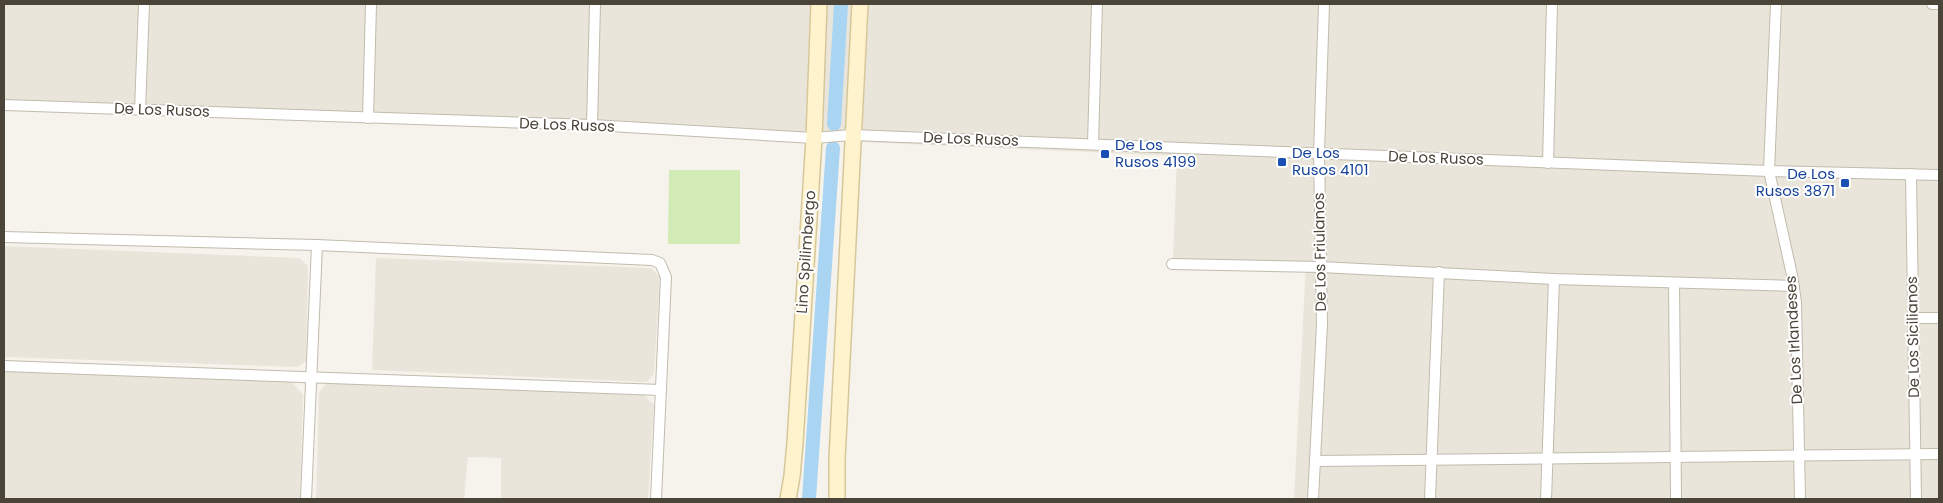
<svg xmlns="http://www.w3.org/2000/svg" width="1943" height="503" viewBox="0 0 1943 503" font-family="Poppins,sans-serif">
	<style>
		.residential { fill: #eae5da }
		.green { fill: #d2eab5 }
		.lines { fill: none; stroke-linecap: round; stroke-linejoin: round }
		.canal { stroke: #a9d4f2; stroke-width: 14 }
		.street-casing { stroke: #c2bbae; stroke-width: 12 }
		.secondary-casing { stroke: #d6c79b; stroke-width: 18 }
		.street { stroke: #fff; stroke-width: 10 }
		.secondary { stroke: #fff3cd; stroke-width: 15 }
		.transit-dot { fill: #1a4fb4; stroke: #fff; stroke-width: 2 }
		.labels { text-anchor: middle; stroke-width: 4; stroke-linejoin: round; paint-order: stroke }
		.street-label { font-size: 15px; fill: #4b4439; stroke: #fff }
		.transit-label { font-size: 15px; fill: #164399; stroke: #fff; text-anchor: start }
	</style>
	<rect width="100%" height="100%" fill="#f6f3ec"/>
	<!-- residential -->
	<g class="residential">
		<path d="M4,4H1939V499H1294L1306,264L1173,259L1177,156L4,104Z"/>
		<path d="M4,246L299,258L308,266L306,361L298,367L4,357Z"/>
		<path d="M376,258L651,268L660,277L654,373L647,382L372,370Z"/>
		<path d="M4,370L292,382L303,395L300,499H4Z"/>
		<path d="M327,383L644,395L654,405L648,499H501V458L468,457L464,499H316L319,392Z"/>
	</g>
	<!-- green -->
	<path class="green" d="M669,170H740V244H668Z"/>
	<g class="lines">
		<!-- canal -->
		<g class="canal">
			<path d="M834,124L841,4"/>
			<path d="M809,499L833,148"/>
		</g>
		<defs>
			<g id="street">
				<path d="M1776,4L1769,171L1792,275L1796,302L1800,499"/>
				<path d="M1932,4H1939"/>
				<path d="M4,105L592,125L814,138L852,135L1769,171L1939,175"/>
				<path d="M140,110L144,4"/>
				<path d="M368,118L371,4"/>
				<path d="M592,125L595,4"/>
				<path d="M1093,144L1097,4"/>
				<path d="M1548,163L1552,4"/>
				<path d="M1911,174L1916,499"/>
				<path d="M4,237L317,245L652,260L660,263L666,277L656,499"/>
				<path d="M1172,264L1321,267L1554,279L1794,286"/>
				<path d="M1674,283L1676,499"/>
				<path d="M1914,318H1939"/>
				<path d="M4,366L661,390"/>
				<path d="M1315,461L1939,454"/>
				<path d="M306,499L317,245"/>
				<path d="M1313,499L1322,324L1319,153L1324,4"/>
				<path d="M1430,499L1439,272"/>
				<path d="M1546,499L1554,279"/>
			</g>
			<g id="secondary">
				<path d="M788,499L792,476L795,443L814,138L819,4"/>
				<path d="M837,499V459L860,4"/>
			</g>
		</defs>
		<!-- street casing -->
		<use href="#street" class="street-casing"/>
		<!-- secondary casing -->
		<use href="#secondary" class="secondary-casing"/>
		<!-- street -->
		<use href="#street" class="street"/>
		<!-- secondary -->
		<use href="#secondary" class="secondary"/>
	</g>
	<!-- markers -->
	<g class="transit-dot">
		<rect x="1100" y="149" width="10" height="10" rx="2.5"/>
		<rect x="1277" y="157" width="10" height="10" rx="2.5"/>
		<rect x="1840" y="178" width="10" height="10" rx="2.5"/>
	</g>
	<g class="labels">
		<!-- street labels -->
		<g class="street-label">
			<text transform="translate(162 110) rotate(2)" y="5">De Los Rusos</text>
			<text transform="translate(567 125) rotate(2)" y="5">De Los Rusos</text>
			<text transform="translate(971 139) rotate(2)" y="5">De Los Rusos</text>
			<text transform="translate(1436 158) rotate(2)" y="5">De Los Rusos</text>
			<text transform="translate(806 252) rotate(-86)" y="5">Lino Spilimbergo</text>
			<text transform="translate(1320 252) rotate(-91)" y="5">De Los Friulanos</text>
			<text transform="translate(1913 337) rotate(-91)" y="5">De Los Sicilianos</text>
			<text transform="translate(1794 340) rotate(-93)" y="5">De Los Irlandeses</text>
		</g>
		<!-- transit labels -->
		<g class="transit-label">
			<text x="1115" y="150">De Los<tspan x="1115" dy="17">Rusos 4199</tspan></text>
			<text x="1292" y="158">De Los<tspan x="1292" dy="17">Rusos 4101</tspan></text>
			<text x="1835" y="179" text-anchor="end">De Los<tspan x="1835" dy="17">Rusos 3871</tspan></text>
		</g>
	</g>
	<!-- border -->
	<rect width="1943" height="503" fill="none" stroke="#4b4439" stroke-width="10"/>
</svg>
